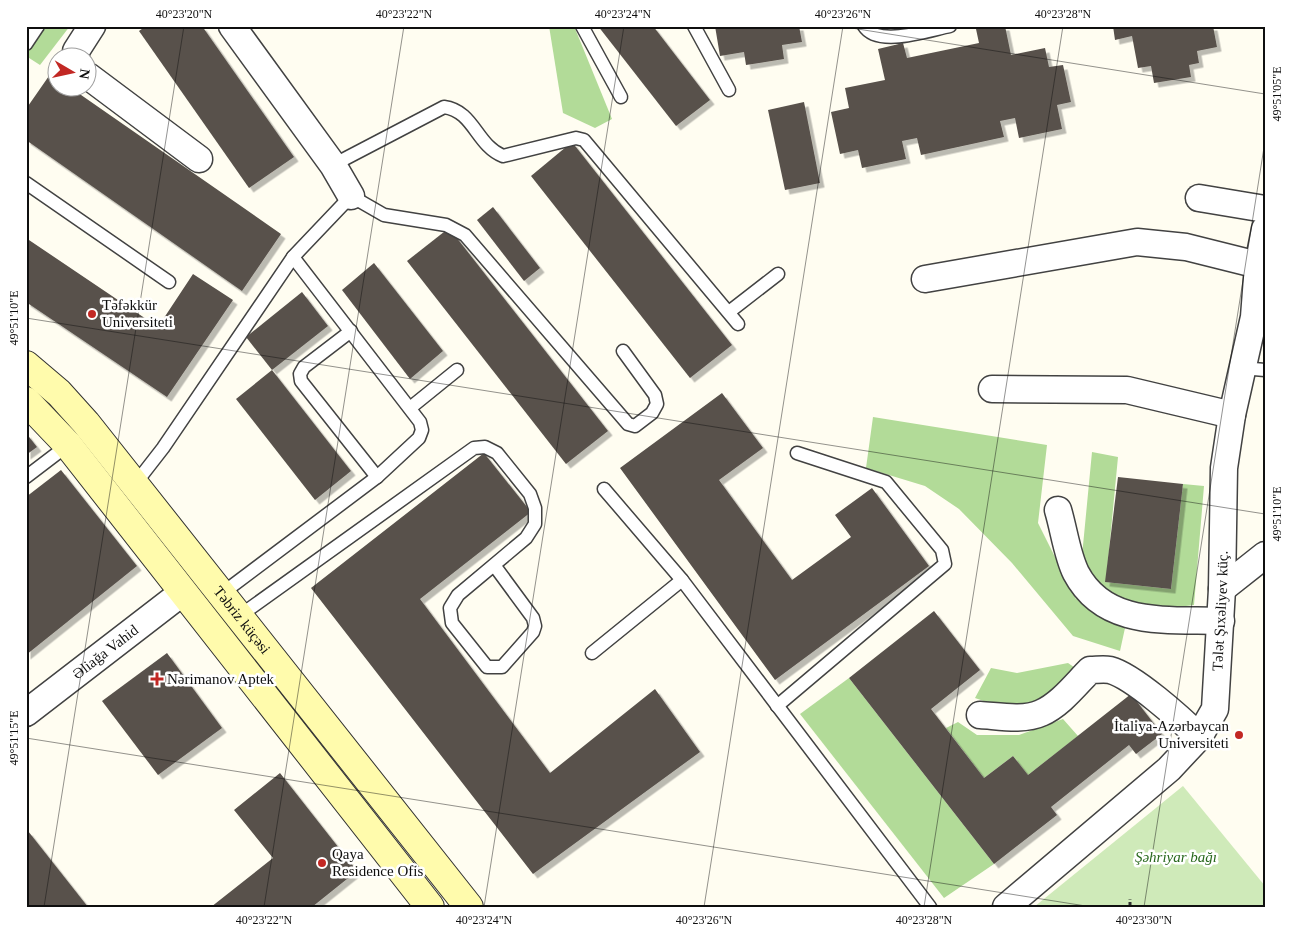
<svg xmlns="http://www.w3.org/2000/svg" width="1291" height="933" viewBox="0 0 1291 933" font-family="Georgia,serif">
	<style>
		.green { fill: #cfeab9 }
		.forest { fill: #b2db98 }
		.building { fill: #58514b; filter: url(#shadow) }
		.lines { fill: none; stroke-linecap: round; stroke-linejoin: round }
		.lane-casing { stroke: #424242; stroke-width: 15 }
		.street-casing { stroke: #424242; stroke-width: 29 }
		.secondary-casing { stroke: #313131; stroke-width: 30 }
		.path { stroke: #313131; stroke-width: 3; stroke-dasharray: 5 2.5; stroke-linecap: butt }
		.lane { stroke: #fff; stroke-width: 12 }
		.street { stroke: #fff; stroke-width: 26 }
		.secondary { stroke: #fffbac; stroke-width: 28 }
		.ticks { fill: none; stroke: #0f0f0f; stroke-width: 1; stroke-opacity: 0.45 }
		.poi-dot { fill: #c22824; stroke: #fff; stroke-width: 2 }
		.labels { text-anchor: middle; stroke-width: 5; stroke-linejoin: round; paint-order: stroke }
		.poi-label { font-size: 15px; fill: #0f0f0f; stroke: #fff; text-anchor: start }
		.street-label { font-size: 15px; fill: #0f0f0f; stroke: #fff }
		.park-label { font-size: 15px; font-style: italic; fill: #28681d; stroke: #fff }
		.neatline { fill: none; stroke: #0f0f0f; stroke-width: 2 }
		.ticks-label { font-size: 12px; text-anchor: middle; fill: #0f0f0f }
	</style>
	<defs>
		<filter id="shadow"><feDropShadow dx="4.5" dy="4.5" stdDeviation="0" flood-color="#0004"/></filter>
	</defs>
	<rect width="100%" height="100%" fill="#fffdf1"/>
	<!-- green -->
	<path class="green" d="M1183,786L1265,886V907H1034Z"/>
	<!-- forest -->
	<g class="forest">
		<path d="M26,26H70L40,65L26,56Z"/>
		<path d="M549,26H574L612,119L595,128L563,113Z"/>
		<path d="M873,417L1047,445L1038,523L1076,599L1088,576L1082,556L1092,452L1118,457L1106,582L1171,589L1183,484L1204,486L1194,605L1162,609L1130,605L1120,651L1073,636L1012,563L959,509L925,486L866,468Z"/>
		<path d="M1068,663L1081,672L1040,704L1007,709L975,698L991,668L1017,673Z"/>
		<path d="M849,678L994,864L944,898L800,714Z"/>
		<path d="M1063,719L1078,736L1028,775L1013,756L984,778L946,728L958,722L977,735H1019Z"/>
	</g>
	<!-- building -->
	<g class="building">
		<path d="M146,26H202L294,157L249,188L139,31Z"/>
		<path d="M598,26H653L710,100L676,126Z"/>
		<path d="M715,26H799L802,42L782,45L784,59L746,65L744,52L720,56Z"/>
		<path d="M989,26H1005L1011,55L1045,48L1049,67L1063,65L1071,102L1057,105L1062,129L1019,138L1015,118L1000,121L1004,137L921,155L917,138L902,141L906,159L862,168L858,150L840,154L831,112L849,108L845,88L885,80L878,49L903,43L907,58L979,43L976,29Z"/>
		<path d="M1113,26H1213L1217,47L1197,51L1199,63L1189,65L1191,77L1154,83L1151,66L1138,68L1132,36L1115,40Z"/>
		<path d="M51,73L58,78V88H71L281,234L242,291L26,140V109Z"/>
		<path d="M804,102L820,183L785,190L768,110Z"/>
		<path d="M572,142L732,345L690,378L531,176Z"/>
		<path d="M493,207L540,268L524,281L477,220Z"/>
		<path d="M449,228L608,431L566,464L407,261Z"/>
		<path d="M26,238L158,327L193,274L233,300L167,397L26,302Z"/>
		<path d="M374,263L443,351L410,379L342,290Z"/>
		<path d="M302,292L328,326L272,370L246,337Z"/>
		<path d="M272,370L351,471L315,500L236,399Z"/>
		<path d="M722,393L763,448L719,480L792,580L851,537L835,515L872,488L929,566L775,680L620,468Z"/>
		<path d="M26,433L37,447L26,455Z"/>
		<path d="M484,453L531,512L420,599L550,773L655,689L700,752L533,874L311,588Z"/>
		<path d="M61,470L137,566L26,655V497Z"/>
		<path d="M1118,477L1183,484L1171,589L1105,582Z"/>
		<path d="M934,611L980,670L931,709L984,778L1013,756L1028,775L1131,694L1162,734L1136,754L1129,745L1051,807L1057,815L994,864L849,678Z"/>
		<path d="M167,653L222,728L158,775L102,701Z"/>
		<path d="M280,773L357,871L312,907H211L273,858L234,810Z"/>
		<path d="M28,831L88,907H26V832Z"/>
	</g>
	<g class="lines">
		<defs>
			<g id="lane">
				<path d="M582,26L621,97"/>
				<path d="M694,26L729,90"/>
				<path d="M864,26C878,48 929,30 950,26"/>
				<path d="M26,44L38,26"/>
				<path d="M333,165L444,107C474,111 476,145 503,156L576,138L584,140L738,324"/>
				<path d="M26,183L169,282"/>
				<path d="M729,312L778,274"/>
				<path d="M351,331L304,367L300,374L301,381L377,477"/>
				<path d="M1242,368L1265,370"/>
				<path d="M410,408L457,370"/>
				<path d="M26,477L68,445"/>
				<path d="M135,484L163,448L293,257L351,196L384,215L446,225L465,235L628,424L635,426L652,413L657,404L655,395L623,351"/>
				<path d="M604,489L682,580L930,907"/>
				<path d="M220,595L377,477L419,438L422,430L420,422L293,257"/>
				<path d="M238,617L474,448L485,447L497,453L530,494L535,508V524L526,538L458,595L450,608L452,623L487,667H502L533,632L535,626L533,618L494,565"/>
				<path d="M592,653L682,580"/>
				<path d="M777,706L945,564L942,550L886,482L797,453"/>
			</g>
			<g id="street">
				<path d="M232,26L333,165L351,196"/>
				<path d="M76,58V51L92,26"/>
				<path d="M88,76L199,159"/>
				<path d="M1199,198L1265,209"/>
				<path d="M925,279L1137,242L1186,247L1258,265"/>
				<path d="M992,389L1127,390L1232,415"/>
				<path d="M1058,510C1064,530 1067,555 1076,573C1105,628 1168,619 1221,621"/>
				<path d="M1222,589L1265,555"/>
				<path id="s1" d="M26,713L183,592"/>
				<path d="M980,715C998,716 1024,721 1041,713C1060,705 1076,684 1090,670C1096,670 1104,669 1110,670C1133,676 1181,719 1199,737"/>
				<path id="s2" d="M1006,907L1169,769L1199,737L1215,709L1222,589L1224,468L1232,415L1254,317L1258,265L1265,229"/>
			</g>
			<g id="secondary">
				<path id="s3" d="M26,365L59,393L86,423L469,907"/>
				<path d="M26,401L68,445L430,907"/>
			</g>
		</defs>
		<!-- lane casing -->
		<use href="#lane" class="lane-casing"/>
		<!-- street casing -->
		<use href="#street" class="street-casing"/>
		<!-- secondary casing -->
		<use href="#secondary" class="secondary-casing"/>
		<!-- path -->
		<path class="path" d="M1130,907V899"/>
		<!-- lane -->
		<use href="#lane" class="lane"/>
		<!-- street -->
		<use href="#street" class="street"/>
		<!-- secondary -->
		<use href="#secondary" class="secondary"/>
	</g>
	<!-- ticks -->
	<path class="ticks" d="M839,26L1265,94M26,318L1265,514M26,738L1092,907M44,907L184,26M264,907L404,26M484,907L624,26M704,907L843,26M924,907L1063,26M1144,907L1265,141"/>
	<!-- markers -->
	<g class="poi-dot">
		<circle cx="92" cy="314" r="5"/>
		<path d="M154.5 671.5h5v5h5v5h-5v5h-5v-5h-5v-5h5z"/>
		<circle cx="1239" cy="735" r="5"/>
		<circle cx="322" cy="863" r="5"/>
	</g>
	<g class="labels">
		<!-- poi labels -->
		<g class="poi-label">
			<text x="102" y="310">Təfəkkür<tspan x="102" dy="17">Universiteti</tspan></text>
			<text x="167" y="684">Nərimanov Aptek</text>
			<text x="1229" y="731" text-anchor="end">İtaliya-Azərbaycan<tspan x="1229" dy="17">Universiteti</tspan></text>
			<text x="332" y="859">Qaya<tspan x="332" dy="17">Residence Ofis</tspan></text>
		</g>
		<!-- street labels -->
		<g class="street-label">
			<text dy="5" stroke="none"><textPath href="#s2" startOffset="388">Tələt Şıxəliyev küç.</textPath></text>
			<text dy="5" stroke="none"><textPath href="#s3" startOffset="335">Təbriz küçəsi</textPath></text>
			<text dy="5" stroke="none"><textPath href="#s1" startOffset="100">Əliağa Vahid</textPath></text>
		</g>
		<!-- park labels -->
		<g class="park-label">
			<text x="1176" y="862">Şəhriyar bağı</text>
		</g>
	</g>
	<!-- border -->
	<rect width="1291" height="933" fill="none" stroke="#ffffff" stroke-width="55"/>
	<!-- north arrow -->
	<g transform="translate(72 72) rotate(99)"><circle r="24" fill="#ffffff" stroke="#9f9f9f"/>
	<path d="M0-4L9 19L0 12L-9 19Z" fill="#c22824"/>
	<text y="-8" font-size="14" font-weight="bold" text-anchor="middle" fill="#0f0f0f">N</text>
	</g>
	<rect x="28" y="28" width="1236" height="878" class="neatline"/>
	<g class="ticks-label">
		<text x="184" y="18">40°23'20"N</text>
		<text x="404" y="18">40°23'22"N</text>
		<text x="623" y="18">40°23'24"N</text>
		<text x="843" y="18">40°23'26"N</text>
		<text x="1063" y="18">40°23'28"N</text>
		<text transform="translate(1277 94) rotate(-90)" y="4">49°51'05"E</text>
		<text transform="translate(14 318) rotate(-90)" y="4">49°51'10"E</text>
		<text transform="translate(1277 514) rotate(-90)" y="4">49°51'10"E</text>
		<text transform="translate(14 738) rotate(-90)" y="4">49°51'15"E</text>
		<text x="264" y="924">40°23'22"N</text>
		<text x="484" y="924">40°23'24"N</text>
		<text x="704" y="924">40°23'26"N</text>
		<text x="924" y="924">40°23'28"N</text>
		<text x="1144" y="924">40°23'30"N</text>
	</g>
</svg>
